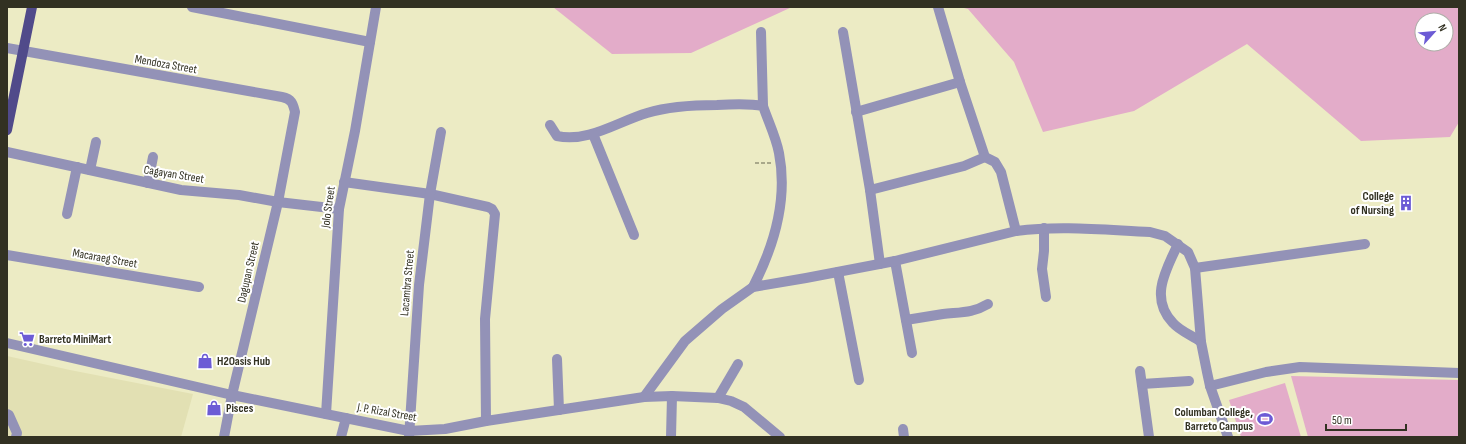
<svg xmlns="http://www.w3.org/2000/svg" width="1466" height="444" viewBox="0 0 1466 444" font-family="'Sofia Sans Condensed',sans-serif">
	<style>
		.built { fill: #e2e0b3 }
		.green { fill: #e3acc9; fill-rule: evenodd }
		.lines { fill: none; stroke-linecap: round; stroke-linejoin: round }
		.path { stroke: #a9a88a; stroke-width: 2; stroke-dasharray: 4 2; stroke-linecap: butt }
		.minor { stroke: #9392b7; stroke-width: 10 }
		.major { stroke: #504a8a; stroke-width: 10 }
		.labels { text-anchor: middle; stroke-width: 4; stroke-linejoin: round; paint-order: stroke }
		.street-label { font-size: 12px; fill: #323122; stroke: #fff }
		.poi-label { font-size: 12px; font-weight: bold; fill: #323122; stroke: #fff; text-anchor: start }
	</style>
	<rect width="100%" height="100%" fill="#ecebc4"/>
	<!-- built -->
	<path class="built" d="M7,356L70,370L193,394L181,437H7Z"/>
	<!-- green -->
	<g class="green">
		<path d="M553,7H792L691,53L612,54Z"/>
		<path d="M960,7H1459V122L1450,137L1361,141L1247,44L1134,111L1043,132L1014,62L968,9ZM1422,20H1446V44H1422Z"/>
		<path d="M1291,376L1459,380V437H1308Z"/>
		<path d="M1285,383L1301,437H1241L1229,400Z"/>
	</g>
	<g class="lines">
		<!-- path -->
		<path class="path" d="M755,163H771"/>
		<!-- minor -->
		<g class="minor">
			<path d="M192,7L370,42"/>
			<path d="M938,7L960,82L985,157L995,162L1001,172L1016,231"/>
			<path d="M761,32L763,106"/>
			<path d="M843,32L870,190L880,264"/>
			<path d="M7,48L282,97C292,99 293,104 295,112L278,202L232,395L224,437"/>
			<path d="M856,112L960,82"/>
			<path d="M550,125L557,136C588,143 619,121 647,113C670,106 694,105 717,105C732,104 748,103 763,106C768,121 776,137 779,153C788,199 774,246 753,287"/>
			<path d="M593,134L634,235"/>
			<path d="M7,152L181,190L239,195L278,202L339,209"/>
			<path d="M90,170L96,142"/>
			<path d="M344,182L430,194L488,207L492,209L495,214L485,319L486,421"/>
			<path d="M148,183L153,157"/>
			<path d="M870,190L964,166L985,157"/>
			<path d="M67,214L77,167"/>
			<path d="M1044,228V251L1042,269L1046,297"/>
			<path d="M1178,244C1166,270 1149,298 1173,323C1180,331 1193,336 1201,342"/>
			<path d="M7,255L199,287"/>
			<path d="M895,261L912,353"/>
			<path d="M1195,268L1365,244"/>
			<path d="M838,272L859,380"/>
			<path d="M906,320C918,318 931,316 943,314C961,312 973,313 988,304"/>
			<path d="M7,343L232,395L409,431L445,429L486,421L644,397L672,396L718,398L731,401L744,407L780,437"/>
			<path d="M557,359L559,410"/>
			<path d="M1140,371L1149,437"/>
			<path d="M1142,384L1189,381"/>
			<path d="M1210,386L1266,372L1300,367L1459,373"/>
			<path d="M644,397L685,341L722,309L753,287L806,278L895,261L1016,231C1060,225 1106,230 1150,232L1165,236L1188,252L1195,268L1201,342L1207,372L1210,386L1228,437"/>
			<path d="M718,398L738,364"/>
			<path d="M7,414L9,415L17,433L16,437"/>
			<path d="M326,414L339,209L355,131L376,7"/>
			<path d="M903,429L904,437"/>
			<path d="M341,437L346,418"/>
			<path d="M409,437L419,285L430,194L441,132"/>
			<path d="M671,437L672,396"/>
		</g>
		<!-- major -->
		<path class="major" d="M7,130L32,7"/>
	</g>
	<!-- icons -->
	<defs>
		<symbol id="building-bare" viewBox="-9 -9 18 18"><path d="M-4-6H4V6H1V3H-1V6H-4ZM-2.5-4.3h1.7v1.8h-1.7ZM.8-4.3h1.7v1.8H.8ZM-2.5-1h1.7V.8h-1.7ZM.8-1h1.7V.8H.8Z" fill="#6c5bd5" stroke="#fff" stroke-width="2.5" paint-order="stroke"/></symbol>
		<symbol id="supermarket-bare" viewBox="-9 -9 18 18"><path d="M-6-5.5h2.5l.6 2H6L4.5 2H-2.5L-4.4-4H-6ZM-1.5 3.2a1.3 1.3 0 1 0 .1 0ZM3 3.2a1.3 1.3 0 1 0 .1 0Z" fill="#6c5bd5" stroke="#fff" stroke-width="2.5" paint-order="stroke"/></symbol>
		<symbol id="shop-bare" viewBox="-9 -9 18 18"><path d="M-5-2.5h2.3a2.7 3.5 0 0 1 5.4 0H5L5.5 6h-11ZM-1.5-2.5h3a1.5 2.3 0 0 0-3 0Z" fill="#6c5bd5" stroke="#fff" stroke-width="2.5" paint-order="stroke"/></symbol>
		<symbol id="stadium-bare" viewBox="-9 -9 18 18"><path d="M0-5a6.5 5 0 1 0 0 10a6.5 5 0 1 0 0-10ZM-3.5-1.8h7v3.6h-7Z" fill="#6c5bd5" stroke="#fff" stroke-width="2.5" paint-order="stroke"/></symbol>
	</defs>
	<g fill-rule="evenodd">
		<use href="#building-bare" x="1395" y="192" width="22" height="22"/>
		<use href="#supermarket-bare" x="16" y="328" width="22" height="22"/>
		<use href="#shop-bare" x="194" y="350" width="22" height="22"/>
		<use href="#shop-bare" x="203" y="397" width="22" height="22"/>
		<use href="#stadium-bare" x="1254" y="408" width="22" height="22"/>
	</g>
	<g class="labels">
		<!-- street labels -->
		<g class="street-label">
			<text transform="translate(166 64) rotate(10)" y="4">Mendoza Street</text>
			<text transform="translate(174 174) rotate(9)" y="4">Cagayan Street</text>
			<text transform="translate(328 207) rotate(-82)" y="4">Jolo Street</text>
			<text transform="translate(105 258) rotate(10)" y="4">Macaraeg Street</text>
			<text transform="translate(248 272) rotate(-77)" y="4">Dagupan Street</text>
			<text transform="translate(407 283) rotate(-85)" y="4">Lacambra Street</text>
			<text transform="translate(387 412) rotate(10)" y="4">J. P. Rizal Street</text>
		</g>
		<!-- poi labels -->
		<g class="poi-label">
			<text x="1394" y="200" text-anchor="end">College<tspan x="1394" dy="14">of Nursing</tspan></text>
			<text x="39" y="343">Barreto MiniMart</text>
			<text x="217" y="365">H2Oasis Hub</text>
			<text x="226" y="412">Pisces</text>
			<text x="1253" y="416" text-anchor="end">Columban College,<tspan x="1253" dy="14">Barreto Campus</tspan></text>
		</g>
	</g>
	<!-- border -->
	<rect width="1466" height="444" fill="none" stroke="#323122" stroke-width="16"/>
	<!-- north arrow -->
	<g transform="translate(1434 32) rotate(63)"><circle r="19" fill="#ffffff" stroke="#adada7"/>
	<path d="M0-3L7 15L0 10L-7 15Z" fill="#6c5bd5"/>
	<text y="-6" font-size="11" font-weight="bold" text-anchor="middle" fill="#323122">N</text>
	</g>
	<!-- scale -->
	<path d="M1326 424v6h80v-6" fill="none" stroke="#323122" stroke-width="2"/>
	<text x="1332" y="424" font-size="12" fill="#323122" stroke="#ffffff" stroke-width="3" paint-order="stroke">50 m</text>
</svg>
